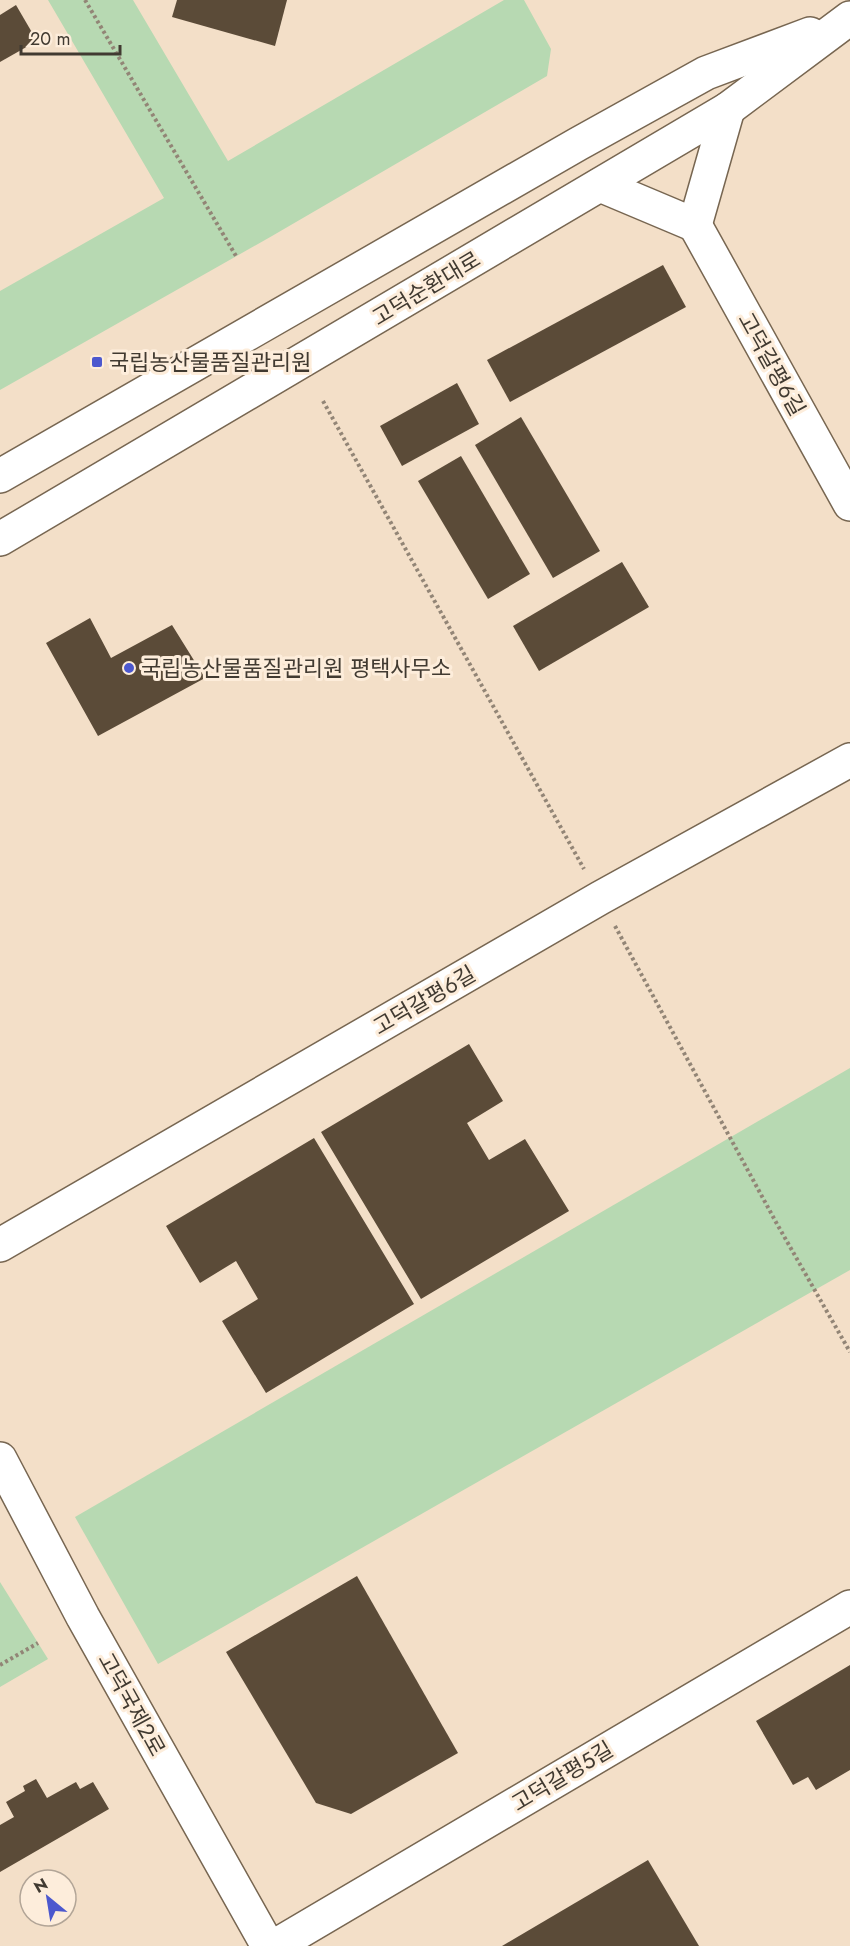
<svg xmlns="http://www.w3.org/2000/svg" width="850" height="1946" viewBox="0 0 850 1946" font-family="Jost,'Noto Sans KR',sans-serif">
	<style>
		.green { fill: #b7d9b2 }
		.building { fill: #5b4b38 }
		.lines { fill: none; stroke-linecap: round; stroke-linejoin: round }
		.minor-casing { stroke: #776651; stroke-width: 36 }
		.path { stroke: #928576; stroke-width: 4; stroke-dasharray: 3 3; stroke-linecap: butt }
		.minor { stroke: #fff; stroke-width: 33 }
		.poi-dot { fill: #4c58ce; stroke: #fdeddb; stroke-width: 2 }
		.labels { text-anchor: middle; stroke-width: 6; stroke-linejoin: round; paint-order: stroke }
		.street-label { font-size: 22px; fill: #413a31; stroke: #fdeddb }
		.poi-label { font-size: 22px; fill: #413a31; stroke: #fdeddb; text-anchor: start }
	</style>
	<rect width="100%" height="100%" fill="#f3dfc8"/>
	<!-- green -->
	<g class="green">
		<path d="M48,0H133L228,161L504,0H524L551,49L547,76L272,236L0,390V291L164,198Z"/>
		<path d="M850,1068V1270L158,1664L75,1517Z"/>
		<path d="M0,1582L48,1659L0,1687Z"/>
	</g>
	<!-- building -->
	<g class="building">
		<path d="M177,0H287L275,46L172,17Z"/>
		<path d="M16,5L37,41L0,62V15Z"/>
		<path d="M663,265L686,307L510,402L487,360Z"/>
		<path d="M457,383L479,424L402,466L380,426Z"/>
		<path d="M521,417L600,551L553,578L475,445Z"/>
		<path d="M461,456L530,574L488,599L418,481Z"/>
		<path d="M622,562L649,607L539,671L513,626Z"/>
		<path d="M90,618L111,658L172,625L205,678L98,736L46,643Z"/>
		<path d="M469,1044L503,1101L467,1123L489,1160L525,1139L569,1211L421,1299L321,1132Z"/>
		<path d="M314,1138L414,1304L266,1393L222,1321L258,1299L236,1261L200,1283L166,1226Z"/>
		<path d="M357,1576L458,1753L351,1814L316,1803L226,1652Z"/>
		<path d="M850,1665V1770L816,1790L808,1777L793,1785L756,1721Z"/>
		<path d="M36,1779L47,1798L76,1782L80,1789L93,1782L109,1809L0,1872V1825L14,1817L6,1802L25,1791L23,1786Z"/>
		<path d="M648,1860L699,1946H502Z"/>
	</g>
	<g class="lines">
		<defs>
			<g id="minor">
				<path d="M600,185L695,225"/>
				<path d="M695,225L850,504"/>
				<path d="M695,225L728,109"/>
				<path d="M0,476L578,144L706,73L810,34"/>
				<path d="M0,539L728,109L850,18"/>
				<path d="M0,1245L600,898L850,760"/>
				<path d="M0,1459L83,1617L268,1946"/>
				<path d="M275,1946L850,1607"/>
			</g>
		</defs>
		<!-- minor casing -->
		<use href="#minor" class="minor-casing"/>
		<!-- path -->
		<g class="path">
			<path d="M85,0L236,256"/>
			<path d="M323,401L584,869"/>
			<path d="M615,926L777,1224L850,1352"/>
			<path d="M0,1665L38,1643"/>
		</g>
		<!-- minor -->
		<use href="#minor" class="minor"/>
	</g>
	<!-- markers -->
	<g class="poi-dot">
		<rect x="91" y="356" width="12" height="12" rx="3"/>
		<circle cx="129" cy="668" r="6"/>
	</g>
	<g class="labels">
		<!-- street labels -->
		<g class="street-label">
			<text transform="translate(426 288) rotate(-31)" y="8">고덕순환대로</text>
			<text transform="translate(772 364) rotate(61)" y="8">고덕갈평6길</text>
			<text transform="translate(424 1000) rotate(-30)" y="8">고덕갈평6길</text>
			<text transform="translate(132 1704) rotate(61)" y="8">고덕국제2로</text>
			<text transform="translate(562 1776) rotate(-31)" y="8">고덕갈평5길</text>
		</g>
		<!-- poi labels -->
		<g class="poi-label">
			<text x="109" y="370">국립농산물품질관리원</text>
			<text x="141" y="676">국립농산물품질관리원 평택사무소</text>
		</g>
	</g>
	<!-- north arrow -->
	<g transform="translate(48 1898) rotate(330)"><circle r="28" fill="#fdeddb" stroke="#b2a597" stroke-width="1.5"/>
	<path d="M0-4.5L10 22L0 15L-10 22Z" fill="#4c58ce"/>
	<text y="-9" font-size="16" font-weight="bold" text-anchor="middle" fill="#413a31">N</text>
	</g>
	<!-- scale -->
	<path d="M21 45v9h99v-9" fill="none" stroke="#413a31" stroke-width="3"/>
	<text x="30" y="45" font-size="18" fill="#413a31" stroke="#fdeddb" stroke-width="4.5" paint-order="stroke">20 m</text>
</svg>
